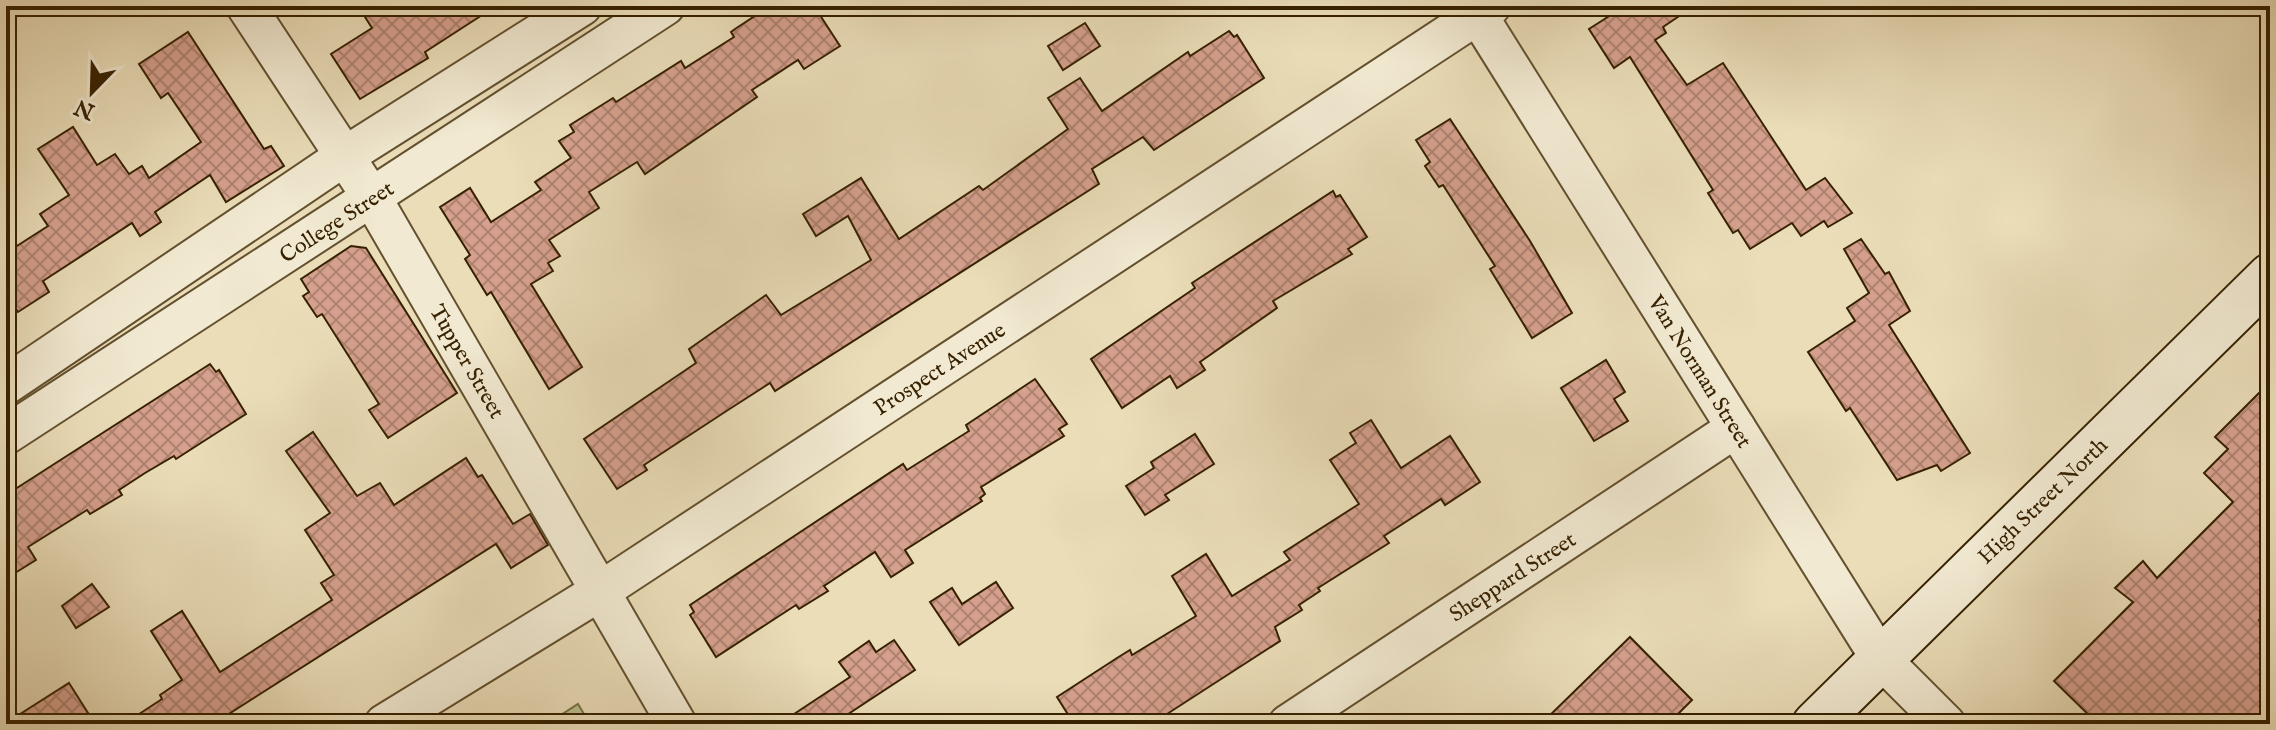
<svg xmlns="http://www.w3.org/2000/svg" width="2276" height="730" viewBox="0 0 2276 730" font-family="'IM FELL English',serif">
	<style>
		.pitch { fill: #bbbf8b; stroke: #787046; stroke-width: 2 }
		.building { fill: url(#building-cross-hatch); stroke: #362100; stroke-width: 2 }
		.lines { fill: none; stroke-linecap: round; stroke-linejoin: round }
		.street-casing { stroke: #63502e; stroke-width: 42 }
		.secondary-casing { stroke: #362100; stroke-width: 48 }
		.street { stroke: #f1e9d1; stroke-width: 38 }
		.secondary { stroke: #f1e9d1; stroke-width: 44 }
		.labels { text-anchor: middle; stroke-width: 7; stroke-linejoin: round; paint-order: stroke }
		.street-label { font-size: 22px; fill: #362100; stroke: #f1e9d1 }
	</style>
	<defs>
		<pattern id="building-cross-hatch" width="8" height="8" patternUnits="userSpaceOnUse" patternTransform="scale(2)"><rect width="8" height="8" fill="#d5a08d"/><path d="M0 0l8 8M0 8l8-8" fill="none" stroke="#ae8271"/></pattern>
	</defs>
	<rect width="100%" height="100%" fill="#eaddb8"/>
	<filter id="stains"><feTurbulence type="fractalNoise" baseFrequency=".0025" numOctaves="4"/><feColorMatrix values="0 0 0 0 .2 0 0 0 0 .09 0 0 0 0 .02 0 0 0 .5 -.17"/></filter>
	<radialGradient id="worn" r=".72"><stop offset=".6" stop-color="#630" stop-opacity="0"/><stop offset="1" stop-color="#630" stop-opacity=".3"/></radialGradient>
	<!-- pitch -->
	<path class="pitch" d="M578,704L590,724H547Z"/>
	<!-- building -->
	<g class="building">
		<path d="M358,6H496L425,52L428,58L360,99L331,54L372,28Z"/>
		<path d="M770,6H814L840,46L804,69L798,60L752,90L757,97L645,174L637,162L589,192L599,208L549,240L560,256L548,263L553,271L531,284L582,367L549,389L491,292L487,295L465,259L470,255L440,207L470,188L491,222L541,190L535,182L571,158L559,141L574,132L570,125L613,98L616,102L681,61L685,68L734,37L731,32L735,29Z"/>
		<path d="M1625,6H1694L1663,27L1666,33L1655,40L1687,85L1723,63L1806,190L1825,178L1852,213L1828,227L1824,221L1801,236L1792,223L1750,249L1738,230L1733,233L1708,193L1713,190L1630,57L1614,68L1589,29Z"/>
		<path d="M1085,23L1100,46L1063,70L1048,46Z"/>
		<path d="M1229,31L1234,37L1237,35L1264,78L1154,150L1143,137L1092,169L1099,184L775,391L770,383L728,410L644,465L647,470L617,489L584,439L696,363L689,349L766,295L781,315L871,260L848,216L816,236L803,214L861,178L899,239L979,186L983,190L1068,129L1048,98L1080,78L1102,111L1188,52L1190,56Z"/>
		<path d="M188,32L264,149L271,146L284,166L226,202L210,175L155,212L161,222L140,236L132,223L43,281L49,292L18,312L6,294V253L48,226L40,214L69,195L38,149L73,127L97,165L115,154L129,174L142,166L149,178L201,142L168,93L161,98L139,64Z"/>
		<path d="M1450,119L1530,241L1572,313L1532,338L1490,269L1495,266L1443,185L1439,187L1425,166L1430,162L1416,140Z"/>
		<path d="M1333,191L1336,197L1340,195L1367,237L1348,249L1352,254L1273,301L1277,308L1200,362L1205,370L1177,388L1170,376L1122,408L1091,359L1195,288L1192,283Z"/>
		<path d="M1861,239L1885,274L1889,272L1910,311L1889,325L1970,453L1941,471L1937,465L1897,480L1850,408L1846,411L1808,352L1855,321L1847,308L1869,293L1844,249Z"/>
		<path d="M351,246L366,248L457,393L388,438L369,410L379,404L322,314L317,317L303,296L309,292L301,279Z"/>
		<path d="M1606,360L1625,392L1614,399L1628,421L1594,441L1561,388Z"/>
		<path d="M210,364L216,372L219,370L246,414L176,459L174,456L145,473L119,490L122,495L90,514L87,510L28,547L36,560L15,573L6,561V495Z"/>
		<path d="M1035,379L1067,424L1059,429L1064,436L981,487L985,494L980,498L982,501L905,550L913,563L891,577L875,552L824,586L828,591L799,609L796,605L716,657L690,615L694,612L690,605L903,464L907,470L969,431L966,425Z"/>
		<path d="M2270,382V609L2259,620L2270,631V724H2098L2054,681L2133,602L2115,588L2143,561L2157,578L2233,502L2204,473L2228,449L2215,437Z"/>
		<path d="M1371,420L1401,468L1450,436L1480,482L1445,505L1441,499L1384,536L1389,543L1318,588L1320,591L1299,605L1302,610L1275,627L1280,641L1167,714L1148,724H1074L1057,697L1117,658L1130,650L1132,655L1196,616L1172,576L1206,554L1232,596L1290,560L1284,552L1359,504L1330,460L1356,443L1350,433Z"/>
		<path d="M313,432L357,496L380,483L394,505L466,458L478,477L482,475L513,524L530,514L548,545L511,568L496,544L213,724H124L162,699L160,695L182,680L151,631L182,611L220,672L332,600L321,583L334,575L305,530L330,513L286,451Z"/>
		<path d="M1195,434L1214,464L1165,495L1169,500L1145,515L1126,486L1154,468L1151,462Z"/>
		<path d="M996,582L1013,608L959,645L930,602L952,588L962,604Z"/>
		<path d="M92,584L109,607L76,628L62,606Z"/>
		<path d="M1630,637L1692,700L1668,724H1541Z"/>
		<path d="M894,640L915,670L833,724H779L850,677L839,662L869,641L876,652Z"/>
		<path d="M69,683L95,724H6V723Z"/>
	</g>
	<g class="lines">
		<defs>
			<g id="street">
				<path d="M246,6L372,198L677,724"/>
				<path d="M1472,6L1880,658L1946,724"/>
				<path d="M6,385L345,156L582,6"/>
				<path d="M6,435L665,6"/>
				<path d="M384,724L602,590L1491,6"/>
				<path d="M1288,724L1736,428"/>
			</g>
			<path id="secondary" d="M1815,724L2270,276"/>
		</defs>
		<!-- street casing -->
		<use href="#street" class="street-casing"/>
		<!-- secondary casing -->
		<use href="#secondary" class="secondary-casing"/>
		<!-- street -->
		<use href="#street" class="street"/>
		<!-- secondary -->
		<use href="#secondary" class="secondary"/>
	</g>
	<g class="labels">
		<!-- street labels -->
		<g class="street-label">
			<text transform="translate(336 221) rotate(-33)" y="8">College Street</text>
			<text transform="translate(468 361) rotate(60)" y="8">Tupper Street</text>
			<text transform="translate(939 368) rotate(-33)" y="8">Prospect Avenue</text>
			<text transform="translate(1701 371) rotate(58)" y="8">Van Norman Street</text>
			<text transform="translate(2042 500) rotate(-44)" y="8">High Street North</text>
			<text transform="translate(1512 576) rotate(-33)" y="8">Sheppard Street</text>
		</g>
	</g>
	<!-- margin -->
	<rect width="2276" height="730" fill="none" stroke="#eaddb8" stroke-width="32"/>
	<rect x="8" y="8" width="2260" height="714" fill="none" stroke="#362100" stroke-width="4"/>
	<rect x="16" y="16" width="2244" height="698" fill="none" stroke="#362100" stroke-width="2"/>
	<!-- north arrow -->
	<g transform="translate(92 92) rotate(203)" stroke="#f1e9d1" stroke-width="6" paint-order="stroke">
	<path d="M0-6L14 30L0 20L-14 30Z" fill="#362100"/>
	<text y="-12" font-size="22" font-weight="bold" text-anchor="middle" fill="#362100">N</text>
	</g>
	<rect width="100%" height="100%" filter="url(#stains)"/>
	<rect width="100%" height="100%" fill="url(#worn)"/>
</svg>
